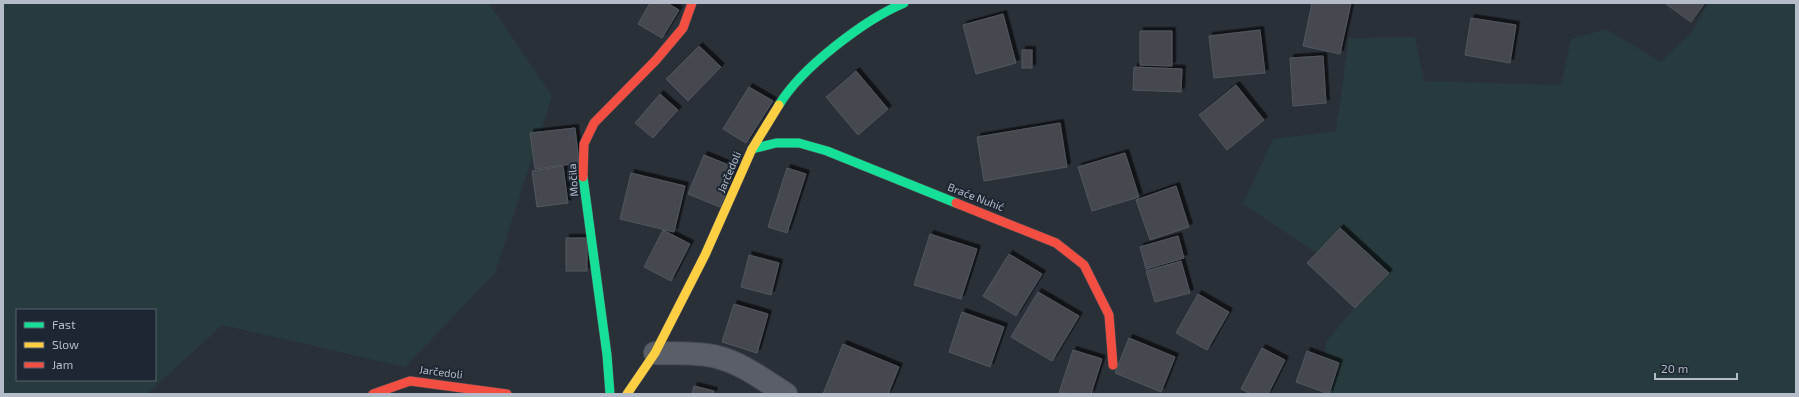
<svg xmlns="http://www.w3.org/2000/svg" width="1799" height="397" viewBox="0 0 1799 397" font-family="'Exo 2',sans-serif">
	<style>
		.green { fill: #273a3e; fill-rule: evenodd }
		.building { fill: #444950; stroke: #52575f; filter: url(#shadow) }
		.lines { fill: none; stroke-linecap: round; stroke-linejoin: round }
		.street-casing { stroke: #484c53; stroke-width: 24 }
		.fast-casing { stroke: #484c53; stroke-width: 10 }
		.slow-casing { stroke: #484c53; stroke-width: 10 }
		.jam-casing { stroke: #484c53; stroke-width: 10 }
		.street { stroke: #5a5e66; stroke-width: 22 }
		.fast { stroke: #16e098; stroke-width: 9 }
		.slow { stroke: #ffcf43; stroke-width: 9 }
		.jam { stroke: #f24e42; stroke-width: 9 }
		.labels { text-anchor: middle; stroke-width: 4; stroke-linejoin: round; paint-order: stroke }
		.street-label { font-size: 11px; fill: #b4bcc9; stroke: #1d2633 }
	</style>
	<defs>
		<filter id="shadow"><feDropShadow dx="3.5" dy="-3.5" stdDeviation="0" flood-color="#0009"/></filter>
	</defs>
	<rect width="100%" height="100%" fill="#2a3038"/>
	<!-- green -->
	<g class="green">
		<path d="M3,3H489L552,96L495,273L405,367L222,325L147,394H3ZM17,310H155V380H17Z"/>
		<path d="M1708,3H1796V394H1322L1326,342L1370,288L1243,204L1273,139L1336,131L1349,38L1415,37L1424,81L1561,85L1571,39L1606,29L1661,62L1692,32Z"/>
	</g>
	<!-- building -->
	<g class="building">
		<path d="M650,3H667L679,10L662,38L638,24Z"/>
		<path d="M1312,3H1351L1340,54L1303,46Z"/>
		<path d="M1667,3H1705L1691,22L1666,4Z"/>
		<path d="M1003,14L1016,63L976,74L963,25Z"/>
		<path d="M1471,18L1516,25L1510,63L1465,55Z"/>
		<path d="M1260,30L1265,73L1214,78L1209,36Z"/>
		<path d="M1140,31H1172V66L1140,65Z"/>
		<path d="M699,46L721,67L688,101L666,79Z"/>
		<rect x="1022" y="50" width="10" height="18"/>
		<path d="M1323,56L1326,103L1293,106L1290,58Z"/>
		<path d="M1134,67L1182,69L1181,92L1133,90Z"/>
		<path d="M856,71L888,109L858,135L826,97Z"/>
		<path d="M1236,85L1264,120L1227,150L1199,115Z"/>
		<path d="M749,87L773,101L746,143L723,129Z"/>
		<path d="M660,94L678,110L653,138L635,123Z"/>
		<path d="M1060,123L1067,167L984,181L977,137Z"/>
		<path d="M575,128L579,163L535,169L530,133Z"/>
		<path d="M1125,153L1139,197L1092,211L1078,167Z"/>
		<path d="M704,155L736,168L720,207L688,194Z"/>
		<path d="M563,166L568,203L537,207L532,171Z"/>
		<path d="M787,168L806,174L787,233L768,227Z"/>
		<path d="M631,173L685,186L674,232L620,219Z"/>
		<path d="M1176,186L1189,227L1150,240L1136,200Z"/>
		<path d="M1340,228L1389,273L1355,308L1307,263Z"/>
		<path d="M663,230L690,244L671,281L644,267Z"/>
		<path d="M930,234L977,249L961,299L914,285Z"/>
		<path d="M1178,236L1184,258L1146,269L1140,247Z"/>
		<rect x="566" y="238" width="21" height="33"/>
		<path d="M1009,254L1042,274L1016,316L983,296Z"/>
		<path d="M749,255L779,263L771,295L741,287Z"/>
		<path d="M1181,261L1190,293L1155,302L1146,271Z"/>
		<path d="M1038,292L1079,316L1052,361L1011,337Z"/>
		<path d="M1198,294L1229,312L1207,350L1176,333Z"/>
		<path d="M734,304L768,314L757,353L722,342Z"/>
		<path d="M962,312L1004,327L990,367L949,352Z"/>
		<path d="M1129,338L1175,357L1161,392L1115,373Z"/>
		<path d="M843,344L899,367L888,394H823Z"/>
		<path d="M1262,348L1285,360L1268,394H1251L1241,389Z"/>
		<path d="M1073,350L1102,359L1091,394L1059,393Z"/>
		<path d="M1307,351L1339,363L1329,394L1296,382Z"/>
		<path d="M694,386L714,391L713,394H692Z"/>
	</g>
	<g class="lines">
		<defs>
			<path id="street" d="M655,353C676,354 697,352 717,357C742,363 765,381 786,394"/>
			<g id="fast">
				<path d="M779,105C801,68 864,20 904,3"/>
				<path d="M752,149L776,143H799L827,151L956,203"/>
				<path d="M583,177L607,355L610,394"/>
			</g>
			<path id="slow" d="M627,394L655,353L705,255L752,149L779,105"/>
			<g id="jam">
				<path d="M583,177L584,144L594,123L656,60L683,28L692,3"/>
				<path d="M956,203L1056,243L1084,265L1109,315L1113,365"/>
				<path d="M373,394L410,381L507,394"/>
			</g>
		</defs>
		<!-- street casing -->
		<use href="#street" class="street-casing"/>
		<!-- fast casing -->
		<use href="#fast" class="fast-casing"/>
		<!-- slow casing -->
		<use href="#slow" class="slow-casing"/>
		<!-- jam casing -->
		<use href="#jam" class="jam-casing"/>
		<!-- street -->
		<use href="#street" class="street"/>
		<!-- fast -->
		<use href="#fast" class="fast"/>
		<!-- slow -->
		<use href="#slow" class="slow"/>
		<!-- jam -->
		<use href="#jam" class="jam"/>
	</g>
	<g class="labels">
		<!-- street labels -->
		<g class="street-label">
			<text transform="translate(729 172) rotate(-67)" y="4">Jarčedoli</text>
			<text transform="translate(573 180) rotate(-94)" y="4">Močila</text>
			<text transform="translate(976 197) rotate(21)" y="4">Braće Nuhić</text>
			<text transform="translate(441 372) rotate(7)" y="4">Jarčedoli</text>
		</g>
	</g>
	<!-- border -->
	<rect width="1799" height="397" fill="none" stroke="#b4bcc9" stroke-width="8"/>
	<!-- legend -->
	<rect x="16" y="309" width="140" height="72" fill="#1d2633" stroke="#59626f"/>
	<rect x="24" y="322" width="20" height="6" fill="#16e098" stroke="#59626f"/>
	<text x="52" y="329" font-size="12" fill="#b4bcc9">Fast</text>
	<rect x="24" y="342" width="20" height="6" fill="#ffcf43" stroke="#59626f"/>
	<text x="52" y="349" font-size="12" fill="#b4bcc9">Slow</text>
	<rect x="24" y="362" width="20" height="6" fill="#f24e42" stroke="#59626f"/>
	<text x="52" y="369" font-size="12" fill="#b4bcc9">Jam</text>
	<!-- scale -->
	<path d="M1655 373v6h82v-6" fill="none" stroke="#b4bcc9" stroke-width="2"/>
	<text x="1661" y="373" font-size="12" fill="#b4bcc9" stroke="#1d2633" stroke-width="3" paint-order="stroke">20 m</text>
</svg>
